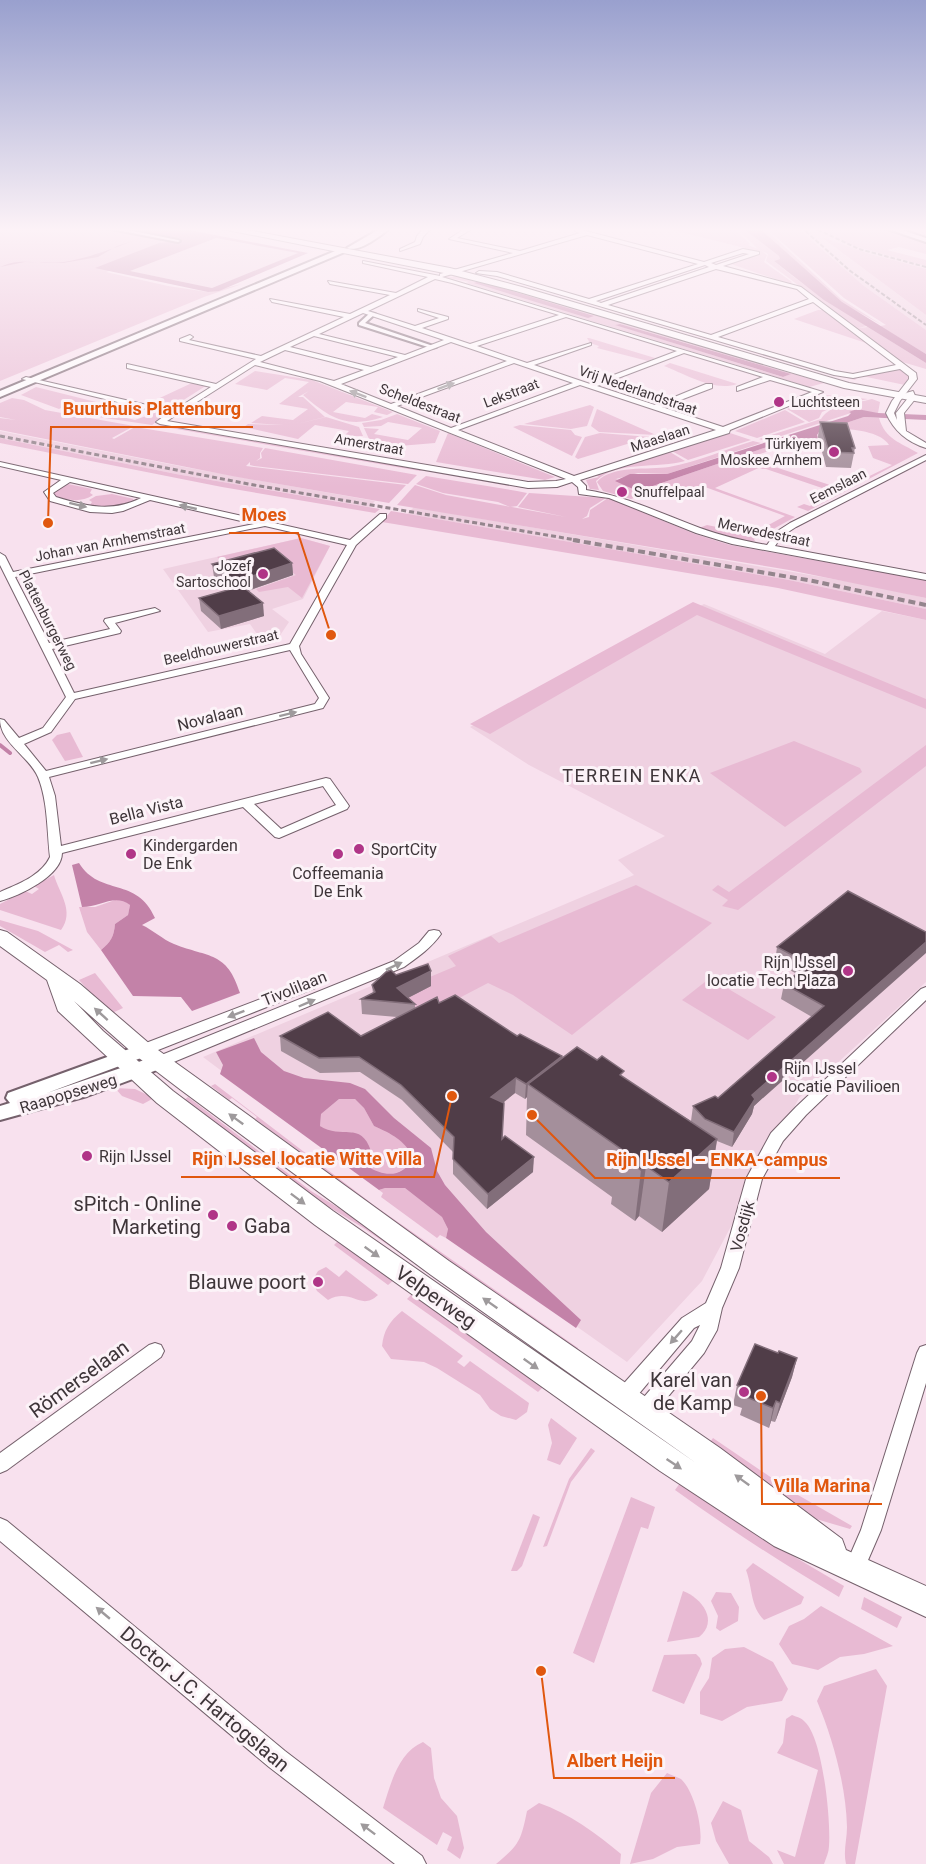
<svg xmlns="http://www.w3.org/2000/svg" width="926" height="1864" viewBox="0 0 926 1864" font-family="Roboto,sans-serif">
	<style>
		.built { fill: #efd1e1 }
		.green { fill: #e8bad3; fill-rule: evenodd }
		.water { fill: #c382a8; fill-rule: evenodd }
		.lines { fill: none; stroke-linecap: round; stroke-linejoin: round }
		.stream { stroke: #c382a8; stroke-width: 4 }
		.pedestrian-casing { stroke: #75616c; stroke-width: 4 }
		.minor-casing { stroke: #75616c; stroke-width: 2 }
		.tertiary-casing { stroke: #75616c; stroke-width: 4 }
		.secondary-casing { stroke: #75616c; stroke-width: 2 }
		.pedestrian { fill: #fff; fill-rule: evenodd }
		.minor { fill: #fff; fill-rule: evenodd }
		.tertiary { fill: #fff; fill-rule: evenodd }
		.secondary { fill: #fff; fill-rule: evenodd }
		.rail-far2 { stroke: #94858d; stroke-width: 2; stroke-dasharray: 4.5 2; stroke-linecap: butt }
		.rail-far1 { stroke: #94858d; stroke-width: 3; stroke-dasharray: 5 3; stroke-linecap: butt }
		.rail { stroke: #94858d; stroke-width: 4; stroke-dasharray: 7 4; stroke-linecap: butt }
		.wall { fill: #a48f9b }
		.shaded-wall { fill: #826e7a }
		.building { fill: #503d48; stroke: #826e7a; stroke-width: 1.5 }
		.oneway { fill: #9e9a9c }
		.poi-dot { fill: #b03587; stroke: #fcf3f8; stroke-width: 2 }
		.labels { text-anchor: middle; stroke-width: 6; stroke-linejoin: round; paint-order: stroke }
		.far-street-label { font-size: 14px; fill: #3e3539; stroke: #fcf3f8 }
		.far-poi-label { font-size: 14px; fill: #3e3539; stroke: #fcf3f8; text-anchor: start }
		.street-label { font-size: 16px; fill: #3e3539; stroke: #fcf3f8 }
		.poi-label { font-size: 16px; fill: #3e3539; stroke: #fcf3f8; text-anchor: start }
		.neighbourhood-label { font-size: 18px; letter-spacing: 1.5px; fill: #3e3539; stroke: #fcf3f8 }
		.near-poi-label { font-size: 20px; fill: #3e3539; stroke: #fcf3f8; text-anchor: end }
		.near-street-label { font-size: 20px; fill: #3e3539; stroke: #fcf3f8 }
		.leader { fill: none; stroke: #e0570e; stroke-width: 2 }
		.callout-dot { fill: #e0570e; stroke: #fcf3f8; stroke-width: 2 }
		.callout-label { font-size: 18px; text-anchor: middle; font-weight: bold; fill: #e0570e; stroke: #fcf3f8; stroke-width: 6; stroke-linejoin: round; paint-order: stroke }
	</style>
	<rect width="100%" height="100%" fill="#f8e1ee"/>
	<!-- built -->
	<g class="built">
		<path d="M796,227H817L851,245L926,266V269L892,261L822,238L926,315V330L864,286Z"/>
		<path d="M216,238L299,253L212,288L129,271Z"/>
		<path d="M0,431L184,467L375,501L369,507L176,474L0,438Z"/>
		<path d="M414,507L868,585L926,598V609L789,580L407,514Z"/>
		<path d="M301,538L330,546L303,599L272,609L289,622L275,643L265,646L250,624L208,632L163,569Z"/>
		<path d="M704,604L825,654L882,611L926,620V982L799,1098L702,1281L627,1362L332,1154L203,1057L634,875L618,860L665,836L529,765L470,727Z"/>
	</g>
	<!-- green -->
	<g class="green">
		<path d="M0,227H143L198,238L106,272L168,286L208,292L242,284L204,297L0,381Z"/>
		<path d="M678,227H733L750,244L748,245L758,249L735,227H741L779,256L780,259L774,261C803,286 835,305 867,326L858,328L868,327L926,363V369L899,361L766,261L768,254L762,251L767,255L764,262L792,282L790,284L731,264L759,252L757,251L741,250L745,248L668,229Z"/>
		<path d="M758,227H763L841,299L882,325L842,303Z"/>
		<path d="M765,227H796L864,286L926,330V354L880,326L886,325L844,298Z"/>
		<path d="M817,227H879L926,242V254L899,247L887,250L926,260V266L851,245Z"/>
		<path d="M821,237L870,254L926,269V315Z"/>
		<path d="M489,274L834,374L857,378L855,380L796,365Z"/>
		<path d="M447,275L451,277L455,276L480,280L824,383L809,387L466,283L469,282L444,277ZM620,324L790,374L783,377L616,325Z"/>
		<path d="M818,310H823L866,343L794,319Z"/>
		<path d="M587,338H589L655,358L648,361L597,348L599,346L590,343Z"/>
		<path d="M670,363L737,384C715,392 685,374 664,366Z"/>
		<path d="M901,368L911,377L905,385L862,376Z"/>
		<path d="M255,371L312,380L393,412L387,415L374,412L378,407L346,402L333,412L365,418L372,414L383,417C346,429 330,418 303,395L309,391L298,397H303L325,417L297,424L326,417L359,427L363,436H344L349,431L315,425L298,439L244,427L248,424L284,425L251,423L262,416L293,420L308,409L279,404L309,382L285,378L267,390L235,384Z"/>
		<path d="M194,382L210,387H204L171,408L149,403Z"/>
		<path d="M36,387L112,406L98,413L63,407L59,409L21,395Z"/>
		<path d="M825,395L868,399L838,405L822,412L819,418L809,422L787,409Z"/>
		<path d="M12,398L24,400L45,410L134,426L112,438L114,439L135,427L263,448L260,453V458L256,461L262,458L261,453L265,448L417,475L408,484L254,466L250,465V462L246,466L406,485L389,503L232,476L0,430V418L16,420L0,417V403Z"/>
		<path d="M872,399L880,402L878,413H851L766,441L759,439L821,419C831,403 855,404 872,399Z"/>
		<path d="M590,405L594,407L587,426L571,429L524,424Z"/>
		<path d="M597,409L656,435L599,432L591,426Z"/>
		<path d="M785,410L805,422L757,438L735,431Z"/>
		<path d="M157,412L165,415L152,425L98,417L106,413L135,420Z"/>
		<path d="M397,414L440,431L435,443L399,446L369,439L364,428L379,429L374,434L408,440L422,428L388,422L381,426L364,427L362,423L381,420Z"/>
		<path d="M864,417L879,418C885,439 901,443 918,453L808,511L797,507L804,504L810,506L822,500L816,497L821,495L827,498L835,494L829,491L836,487L843,489L892,465L873,458L868,446L889,445C882,433 859,430 845,429C837,428 825,434 817,437L819,432Z"/>
		<path d="M163,424L426,469L420,471L159,426Z"/>
		<path d="M520,425L571,430L575,435L582,437L572,456L513,427Z"/>
		<path d="M448,433L555,477L545,480L436,462Z"/>
		<path d="M600,433L650,437L578,459L575,457L585,437Z"/>
		<path d="M730,433L751,440L688,460L672,451Z"/>
		<path d="M0,438L176,474L380,509L375,513L222,487L0,443Z"/>
		<path d="M753,441L761,443L667,474L638,473L616,479L644,489L770,446L776,448L750,458L767,464L715,488L795,517L766,533L759,530L785,516L705,487L684,496L667,490L653,496L648,493L631,499L603,491L597,482C611,465 649,470 669,467C697,462 726,449 753,441Z"/>
		<path d="M670,452L685,461C658,469 617,460 596,481L599,490L590,489L586,480L599,477L596,475Z"/>
		<path d="M769,465L830,485L822,488L766,469H760Z"/>
		<path d="M426,476L517,491L527,493L517,506L510,507L498,502L443,493L416,484Z"/>
		<path d="M68,484L92,489L90,493L93,495C81,503 69,500 55,497L54,492Z"/>
		<path d="M415,485L446,495L566,517L518,507L529,493L606,498L590,508L587,516L582,519L589,517L590,510L608,498L695,534L730,545L926,580V598L789,570L397,505Z"/>
		<path d="M112,494L134,499L133,500L135,501L108,509L90,505L92,502L89,500L96,496Z"/>
		<path d="M391,511L789,580L926,609V620L778,588L382,522Z"/>
		<path d="M707,525L751,534L757,531L765,534L754,539L755,541L745,542L699,528Z"/>
		<path d="M301,538L330,546L302,598L288,587L259,592L256,589L296,575L275,560L232,570L217,557Z"/>
		<path d="M693,602L926,699V709L697,615L490,734L470,724Z"/>
		<path d="M70,732L83,757L65,761L52,740L57,735Z"/>
		<path d="M794,741L860,768L862,772L785,827L710,773Z"/>
		<path d="M926,745V766L738,910L722,906L728,900L712,890L718,885L729,892Z"/>
		<path d="M54,875C59,893 75,911 61,930L0,910V904L25,891L32,894L39,889L34,886Z"/>
		<path d="M636,885L712,923L572,1035L513,995L488,983L417,1020L406,999L418,982L456,966L448,956L491,936L499,943Z"/>
		<path d="M115,900H124L130,905L128,915L115,924C114,936 111,942 101,950L87,932L79,907H95Z"/>
		<path d="M0,920L38,931L73,950L68,952L59,945L45,952L0,926Z"/>
		<path d="M95,973L123,1008L110,1014L79,980Z"/>
		<path d="M710,978L776,1017L748,1040L682,1000Z"/>
		<path d="M215,1084L375,1206L578,1348L577,1351L574,1352L255,1119L257,1117L232,1098L229,1100L211,1086Z"/>
		<path d="M115,1088L135,1089L154,1098L143,1104L122,1096Z"/>
		<path d="M188,1097L311,1191L368,1226L563,1366L365,1229L308,1194L184,1100Z"/>
		<path d="M339,1099H355L364,1108L374,1126C392,1134 404,1140 415,1158C405,1172 384,1183 369,1167C365,1163 355,1139 352,1132H328L320,1126L321,1114Z"/>
		<path d="M385,1188H405L442,1217L448,1229L446,1238L440,1235L437,1238L381,1197L383,1193L379,1190Z"/>
		<path d="M339,1240L394,1280L388,1285L334,1245Z"/>
		<path d="M326,1267L339,1277L346,1270L378,1295C360,1312 352,1287 328,1300L317,1291L312,1281L318,1271Z"/>
		<path d="M413,1293L543,1387L538,1392L407,1299Z"/>
		<path d="M402,1311L463,1356L457,1362L464,1367L470,1361L529,1403L527,1412L516,1420L501,1416L490,1409L480,1395L437,1368L424,1362L391,1359L382,1346C384,1330 389,1322 402,1311Z"/>
		<path d="M551,1418L577,1438L560,1465L547,1460L552,1443L548,1425Z"/>
		<path d="M713,1438L791,1491L852,1526L850,1529L816,1519L708,1445Z"/>
		<path d="M591,1448L595,1451L571,1482L547,1546L543,1547L569,1479Z"/>
		<path d="M680,1483L752,1532L844,1586L839,1597C783,1564 728,1528 675,1490Z"/>
		<path d="M631,1497L655,1507L648,1529L641,1527L594,1663L573,1653Z"/>
		<path d="M533,1514L540,1517L522,1566L517,1571H511Z"/>
		<path d="M753,1563L804,1597L801,1604L764,1620C750,1606 753,1589 746,1570Z"/>
		<path d="M683,1591C702,1598 719,1621 699,1637L667,1642Z"/>
		<path d="M716,1592L731,1593L739,1607L738,1621L720,1631L716,1628L718,1616L711,1601Z"/>
		<path d="M864,1597L902,1617L897,1628L861,1609Z"/>
		<path d="M821,1606L893,1646L864,1654L840,1657L818,1670L792,1664L779,1644L789,1626L804,1619Z"/>
		<path d="M744,1647L773,1662L788,1689L782,1701L747,1707L722,1721L700,1714V1692L709,1678L712,1658L725,1649Z"/>
		<path d="M696,1654L700,1658L702,1664L684,1704L652,1691L664,1655Z"/>
		<path d="M876,1669L887,1686L855,1864H846C843,1851 847,1840 847,1827C846,1786 833,1739 817,1701L824,1686Z"/>
		<path d="M792,1715C797,1717 802,1718 805,1722C823,1739 831,1821 829,1846C829,1852 826,1858 824,1864H784L777,1850L795,1857L818,1770L777,1753L783,1743L786,1719Z"/>
		<path d="M423,1742L431,1748L434,1778L441,1798L457,1816L464,1848L460,1859L447,1850L452,1837L443,1832L437,1845L383,1808C391,1783 398,1753 423,1742Z"/>
		<path d="M667,1773C671,1775 677,1777 681,1779C694,1791 703,1827 700,1844L677,1847L653,1859L630,1864L651,1793Z"/>
		<path d="M723,1801L741,1810L749,1841L769,1857L773,1864H729L716,1841L711,1823Z"/>
		<path d="M539,1803C569,1813 597,1834 621,1854L620,1864H496C519,1845 521,1841 527,1811Z"/>
	</g>
	<!-- water -->
	<g class="water">
		<path d="M113,227H174L308,253L219,291L208,292L95,268L159,243L182,241L151,235L117,246L98,257L63,263L25,262L0,267C22,256 42,266 64,262C94,257 121,245 149,235ZM216,238L298,253L212,288L130,271Z"/>
		<path d="M741,227H758L842,302L926,354V363L824,300L774,261L780,259L779,256Z"/>
		<path d="M479,281L594,316L588,318L474,283Z"/>
		<path d="M620,324L791,374L783,377L615,325Z"/>
		<path d="M857,409L878,413L926,415V420L864,417L819,432L817,435L819,443L776,444L644,489H633L615,481L630,474H667L848,416L851,413L849,412Z"/>
		<path d="M79,863C100,897 137,876 155,918L142,925C153,930 162,939 174,944C209,958 227,951 240,993L192,1011L181,997L133,996L101,950C111,942 114,936 115,924L128,915L130,905C115,893 100,907 82,907L72,865Z"/>
		<path d="M254,1038L261,1052L284,1071L304,1078L350,1083L365,1089L394,1118L431,1148L437,1171L445,1185L486,1232L581,1320L576,1328L446,1238L448,1229L442,1217L405,1188H385L379,1190L220,1074L223,1065L216,1052ZM339,1099H355L364,1108L374,1126C392,1134 404,1140 414,1158C402,1177 386,1178 367,1166L366,1159L371,1151C361,1120 341,1140 320,1126L321,1114Z"/>
	</g>
	<g class="lines">
		<!-- stream -->
		<path class="stream" d="M0,745L10,753"/>
		<defs>
			<g id="pedestrian">
				<path d="M113,227L178,240L180,241L178,242L101,227Z"/>
				<path d="M370,313L375,314L365,323L436,347L431,348L359,325V323Z"/>
			</g>
			<g id="minor">
				<path d="M425,227H432L423,237L420,244L400,251V249L415,242L417,236Z"/>
				<path d="M467,227H475L457,238L520,251L580,233L575,231L578,229L704,262L743,249L759,252V254L723,266L801,287L916,373L917,379L900,401L894,413L897,420L896,413L908,398L906,393L913,391L916,398L904,413L906,431L926,443V448C907,442 894,431 886,413L892,401L909,379V376L900,369L853,378L834,375L497,276L476,273L479,271L497,272L589,299L698,264L587,235L442,277L823,392L730,430L729,433L580,480L586,486V490C626,496 662,514 700,528C722,536 744,541 767,545L776,532L790,523L926,455V460L796,527L782,536L775,546L926,574V580L732,544L696,533L609,498L579,494L578,487L572,482L557,487L528,488L160,424L156,422L167,414L22,379L26,377L173,411L211,387L127,368V364L216,384L256,359L180,341V339L190,335L193,337L189,340L261,356L344,317L272,302L270,299L350,314L390,295L330,284L328,281L396,293L428,277L363,263V261L440,276V274L513,253L449,239ZM743,253L749,254L716,265L711,263ZM705,265L709,267L601,303L596,301ZM716,269L797,289L809,299L711,335L608,305ZM435,279L452,283L559,315L470,344L422,328L448,319V317L418,309V311L439,318L415,326L368,311ZM813,302L896,365L853,374L835,371L718,337ZM363,313L444,340L405,355L319,334ZM566,317L677,351L590,384L534,365L591,345V343L527,363L477,346ZM314,336L398,357L371,367L290,347ZM451,342L507,361L391,404L341,384ZM285,350L364,370L334,381L260,362ZM684,353L763,377L737,387V391L770,380L812,392L723,427L662,407L712,388V384H706L655,405L597,386ZM514,363L573,383L451,428L397,406ZM255,365L320,381L566,479L556,481L528,482L167,421ZM580,385L716,430L574,476L458,430Z"/>
				<path d="M0,462L350,540L380,514H386V518L356,545L299,646L301,654L329,698L323,708L49,777L55,796L61,846L326,778L330,779L347,803L349,806L347,809L279,838L275,837L243,807L62,853C62,876 19,896 0,901V892C18,884 41,876 50,857C47,832 48,801 38,777C29,756 0,743 0,719L4,720L19,738L43,728L66,697L0,565V553L5,556L13,572L254,524L150,500L123,511L112,513L90,512L50,501L44,492L61,480L0,466ZM70,482L141,498C111,513 86,506 56,497L53,493ZM265,526L347,545L290,644L74,693L52,649L120,633L121,631L115,623L160,611L155,608L105,619L104,621L110,629L49,643L15,577ZM290,650L319,698L315,704L46,771L24,744L51,732L75,699ZM323,786L336,805L281,829L254,804Z"/>
				<path d="M434,930L439,931L441,934C431,948 418,957 404,967L164,1066H154L152,1062L154,1058L394,961L419,943L429,931Z"/>
				<path d="M310,980L317,985L315,988L148,1054H138L136,1050L138,1046Z"/>
				<path d="M926,987V1000L806,1115L783,1141L762,1179L739,1268L722,1308L717,1330L704,1353L652,1416L645,1418L638,1416L636,1410L638,1404L692,1341L700,1325L694,1328L632,1402L625,1404L618,1402L616,1396L618,1390L682,1318L706,1303L721,1268L746,1179L771,1133L796,1107L921,989Z"/>
				<path d="M155,1343L161,1345L164,1351L161,1357L7,1470L0,1473V1453L149,1345Z"/>
				<path d="M926,1345V1383L881,1530L862,1574L855,1577L848,1574L845,1567L861,1530L917,1353L920,1347Z"/>
				<path d="M0,1518L7,1521L285,1751L422,1856L426,1864H395L269,1767L0,1541Z"/>
			</g>
			<g id="tertiary">
				<path d="M383,227H391C382,235 359,253 347,248Z"/>
				<path d="M882,227H893L926,238V242Z"/>
				<path d="M340,249L347,251L0,397V391Z"/>
				<path d="M143,1044L149,1045L152,1050L149,1055L47,1093L159,1055L165,1057L168,1062L165,1067L87,1096L0,1120V1106L10,1103L6,1098L8,1093Z"/>
			</g>
			<g id="secondary">
				<path d="M212,227H231L450,268L522,287L849,383L926,397V403L844,388L516,291L449,274Z"/>
				<path d="M0,930L7,932L80,984L151,1045L197,1078L449,1261L720,1448L842,1539L846,1550L926,1586V1617L774,1546L660,1471L315,1225L157,1103L58,1011L47,980L0,946ZM74,1001L135,1055L181,1090L431,1275L696,1463L333,1211L173,1091L103,1031Z"/>
			</g>
		</defs>
		<!-- pedestrian casing -->
		<use href="#pedestrian" class="pedestrian-casing"/>
		<!-- minor casing -->
		<use href="#minor" class="minor-casing"/>
		<!-- tertiary casing -->
		<use href="#tertiary" class="tertiary-casing"/>
		<!-- secondary casing -->
		<use href="#secondary" class="secondary-casing"/>
		<!-- pedestrian -->
		<use href="#pedestrian" class="pedestrian"/>
		<!-- minor -->
		<use href="#minor" class="minor"/>
		<!-- tertiary -->
		<use href="#tertiary" class="tertiary"/>
		<!-- secondary -->
		<use href="#secondary" class="secondary"/>
		<!-- rail-far2 -->
		<g class="rail-far2">
			<path d="M801,227L849,270L926,325"/>
			<path d="M812,227L859,249L926,267"/>
		</g>
		<!-- rail-far1 -->
		<path class="rail-far1" d="M0,436L254,485L582,541"/>
		<!-- rail -->
		<path class="rail" d="M573,540L813,581L926,605"/>
	</g>
	<!-- wall -->
	<g class="wall">
		<path d="M820,422L855,448L851,468L826,467L818,437Z"/>
		<path d="M292,563L293,575L248,591L264,616L221,629L201,611L199,598L229,590L214,577L212,564Z"/>
		<path d="M926,932L754,1106L752,1114L732,1147L717,1141L709,1189L662,1232L639,1216L635,1221L611,1204L612,1197L526,1135L527,1097L525,1099L515,1093L503,1103H504L502,1138L533,1172L487,1209L453,1174V1152L402,1100L360,1072L320,1073L281,1051L280,1036H361L397,1017L362,1014L361,999L373,994L372,985L396,975L431,986L408,998L415,1004V1008L439,1003L562,1056V1058L624,1078L691,1121L693,1106L718,1098L812,1017L781,999L784,984L797,974L775,962L777,947Z"/>
		<path d="M778,1353L797,1358L792,1377L775,1422L771,1421L769,1428L740,1415L742,1408L733,1405L737,1385Z"/>
	</g>
	<!-- shaded-wall -->
	<g class="shaded-wall">
		<path d="M292,563L293,575L235,595L234,582Z"/>
		<path d="M263,603L264,616L221,629L219,616Z"/>
		<path d="M926,942V953L754,1106L752,1114L732,1147L734,1132L752,1095Z"/>
		<path d="M431,971V986L398,1003L397,988Z"/>
		<path d="M562,1056L561,1071L528,1084L527,1097L525,1099L526,1084Z"/>
		<path d="M516,1078L515,1093L491,1112V1097Z"/>
		<path d="M717,1139L709,1189L662,1232L669,1182Z"/>
		<path d="M534,1157L533,1172L487,1209L488,1194Z"/>
		<path d="M646,1166L639,1216L635,1221L641,1170Z"/>
		<path d="M797,1358L792,1377L775,1422L780,1403Z"/>
		<path d="M776,1401L771,1421L769,1428L773,1408Z"/>
	</g>
	<!-- building -->
	<g class="building">
		<path d="M820,422L847,423L855,448H852L854,453L829,452Z"/>
		<path d="M274,548L292,563L234,582L212,564Z"/>
		<path d="M242,586L263,603L219,616L199,598Z"/>
		<path d="M848,891L926,932V942L752,1095L755,1099L734,1132L705,1119L693,1106L715,1096L718,1098L824,1006L784,984L809,964L777,947Z"/>
		<path d="M428,964L431,971L397,988L415,1004L361,999L375,992L372,985L386,972L391,970L396,975Z"/>
		<path d="M455,995L517,1036L520,1034L562,1056L526,1084L516,1078L491,1097L504,1103L502,1139L505,1136L534,1157L488,1194L453,1159L454,1137L401,1085L359,1057L319,1058L280,1036L328,1012L361,1036L437,997L439,1003Z"/>
		<path d="M577,1047L597,1060L602,1056L624,1071L620,1075L717,1139L669,1182L646,1166L641,1170L617,1154L621,1149L528,1084Z"/>
		<path d="M755,1344L778,1353L779,1351L797,1358L780,1403L776,1401L773,1408L744,1396L747,1389L737,1385Z"/>
	</g>
	<!-- one-way arrows -->
	<defs><path id="oneway-solid" d="M-6-.8H1V-3.2L6.5 0L1 3.2V.8H-6Z" transform="scale(1.5)"/></defs>
	<g class="oneway">
		<use href="#oneway-solid" transform="translate(446 386) rotate(-20)"/>
		<use href="#oneway-solid" transform="translate(358 394) rotate(-159)"/>
		<use href="#oneway-solid" transform="translate(78 505) rotate(14)"/>
		<use href="#oneway-solid" transform="translate(188 507) rotate(-167)"/>
		<use href="#oneway-solid" transform="translate(288 714) rotate(-14)"/>
		<use href="#oneway-solid" transform="translate(99 761) rotate(-14)"/>
		<use href="#oneway-solid" transform="translate(394 966) rotate(-25)"/>
		<use href="#oneway-solid" transform="translate(307 1003) rotate(-23)"/>
		<use href="#oneway-solid" transform="translate(101 1014) rotate(-138)"/>
		<use href="#oneway-solid" transform="translate(236 1014) rotate(159)"/>
		<use href="#oneway-solid" transform="translate(236 1119) rotate(-144)"/>
		<use href="#oneway-solid" transform="translate(298 1199) rotate(37)"/>
		<use href="#oneway-solid" transform="translate(372 1252) rotate(35)"/>
		<use href="#oneway-solid" transform="translate(490 1303) rotate(-145)"/>
		<use href="#oneway-solid" transform="translate(676 1337) rotate(131)"/>
		<use href="#oneway-solid" transform="translate(531 1364) rotate(35)"/>
		<use href="#oneway-solid" transform="translate(674 1464) rotate(34)"/>
		<use href="#oneway-solid" transform="translate(742 1480) rotate(-144)"/>
		<use href="#oneway-solid" transform="translate(103 1613) rotate(-140)"/>
		<use href="#oneway-solid" transform="translate(368 1829) rotate(-143)"/>
	</g>
	<!-- sky -->
	<linearGradient id="sky" x2="0" y2="1"><stop stop-color="#99a0ce"/><stop offset="0.47" stop-color="#fcf2f7"/><stop offset="1" stop-color="#fcf2f7" stop-opacity="0"/></linearGradient>
	<rect width="926" height="488" fill="url(#sky)"/>
	<!-- markers -->
	<g class="poi-dot">
		<circle cx="779" cy="402" r="6"/>
		<circle cx="834" cy="452" r="6"/>
		<circle cx="622" cy="492" r="6"/>
		<circle cx="263" cy="574" r="6"/>
		<circle cx="359" cy="849" r="6"/>
		<circle cx="131" cy="854" r="6"/>
		<circle cx="338" cy="854" r="6"/>
		<circle cx="848" cy="971" r="6"/>
		<circle cx="772" cy="1077" r="6"/>
		<circle cx="87" cy="1156" r="6"/>
		<circle cx="213" cy="1215" r="6"/>
		<circle cx="232" cy="1226" r="6"/>
		<circle cx="318" cy="1282" r="6"/>
		<circle cx="744" cy="1392" r="6"/>
	</g>
	<g class="labels">
		<!-- far-street labels -->
		<g class="far-street-label">
			<text transform="translate(638 390) rotate(19)" y="5">Vrij Nederlandstraat</text>
			<text transform="translate(511 393) rotate(-21)" y="5">Lekstraat</text>
			<text transform="translate(420 403) rotate(21)" y="5">Scheldestraat</text>
			<text transform="translate(660 438) rotate(-18)" y="5">Maaslaan</text>
			<text transform="translate(369 444) rotate(10)" y="5">Amerstraat</text>
			<text transform="translate(838 486) rotate(-27)" y="5">Eemslaan</text>
			<text transform="translate(764 532) rotate(12)" y="5">Merwedestraat</text>
			<text transform="translate(110 542) rotate(-11)" y="5">Johan van Arnhemstraat</text>
			<text transform="translate(48 620) rotate(63)" y="5">Plattenburgerweg</text>
			<text transform="translate(221 647) rotate(-13)" y="5">Beeldhouwerstraat</text>
		</g>
		<!-- far-poi labels -->
		<g class="far-poi-label">
			<text x="791" y="407">Luchtsteen</text>
			<text x="822" y="449" text-anchor="end">Türkiyem<tspan x="822" dy="16">Moskee Arnhem</tspan></text>
			<text x="634" y="497">Snuffelpaal</text>
			<text x="251" y="571" text-anchor="end">Jozef<tspan x="251" dy="16">Sartoschool</tspan></text>
		</g>
		<!-- street labels -->
		<g class="street-label">
			<text transform="translate(210 717) rotate(-14)" y="6">Novalaan</text>
			<text transform="translate(146 810) rotate(-14)" y="6">Bella Vista</text>
			<text transform="translate(294 988) rotate(-22)" y="6">Tivolilaan</text>
			<text transform="translate(68 1093) rotate(-17)" y="6">Raapopseweg</text>
			<text transform="translate(742 1226) rotate(-75)" y="6">Vosdijk</text>
		</g>
		<!-- poi labels -->
		<g class="poi-label">
			<text x="143" y="851">Kindergarden<tspan x="143" dy="18">De Enk</tspan></text>
			<text x="371" y="855">SportCity</text>
			<text x="338" y="879" text-anchor="middle">Coffeemania<tspan x="338" dy="18">De Enk</tspan></text>
			<text x="836" y="968" text-anchor="end">Rijn IJssel<tspan x="836" dy="18">locatie Tech Plaza</tspan></text>
			<text x="784" y="1074">Rijn IJssel<tspan x="784" dy="18">locatie Pavilioen</tspan></text>
			<text x="99" y="1162">Rijn IJssel</text>
		</g>
		<!-- neighbourhood labels -->
		<g class="neighbourhood-label">
			<text x="632" y="782">TERREIN ENKA</text>
		</g>
		<!-- near-poi labels -->
		<g class="near-poi-label">
			<text x="201" y="1211">sPitch - Online<tspan x="201" dy="23">Marketing</tspan></text>
			<text x="244" y="1233" text-anchor="start">Gaba</text>
			<text x="306" y="1289">Blauwe poort</text>
			<text x="732" y="1387">Karel van<tspan x="732" dy="23">de Kamp</tspan></text>
		</g>
		<!-- near-street labels -->
		<g class="near-street-label">
			<text transform="translate(436 1297) rotate(35)" y="7">Velperweg</text>
			<text transform="translate(79 1379) rotate(-36)" y="7">Römerselaan</text>
			<text transform="translate(205 1699) rotate(40)" y="7">Doctor J.C. Hartogslaan</text>
		</g>
	</g>
	<!-- callouts -->
	<path class="leader" d="M48 523L51 427H253M331 635L298 533H229M452 1096L434 1177H181M532 1115L595 1178H840M761 1396L762 1504H882M541 1671L554 1778H675"/>
	<g class="callout-dot">
		<circle cx="48" cy="523" r="6"/>
		<circle cx="331" cy="635" r="6"/>
		<circle cx="452" cy="1096" r="6"/>
		<circle cx="532" cy="1115" r="6"/>
		<circle cx="761" cy="1396" r="6"/>
		<circle cx="541" cy="1671" r="6"/>
	</g>
	<g class="callout-label">
		<text x="152" y="415">Buurthuis Plattenburg</text>
		<text x="264" y="521">Moes</text>
		<text x="307" y="1165">Rijn IJssel locatie Witte Villa</text>
		<text x="717" y="1166">Rijn IJssel – ENKA-campus</text>
		<text x="822" y="1492">Villa Marina</text>
		<text x="615" y="1767">Albert Heijn</text>
	</g>
</svg>
